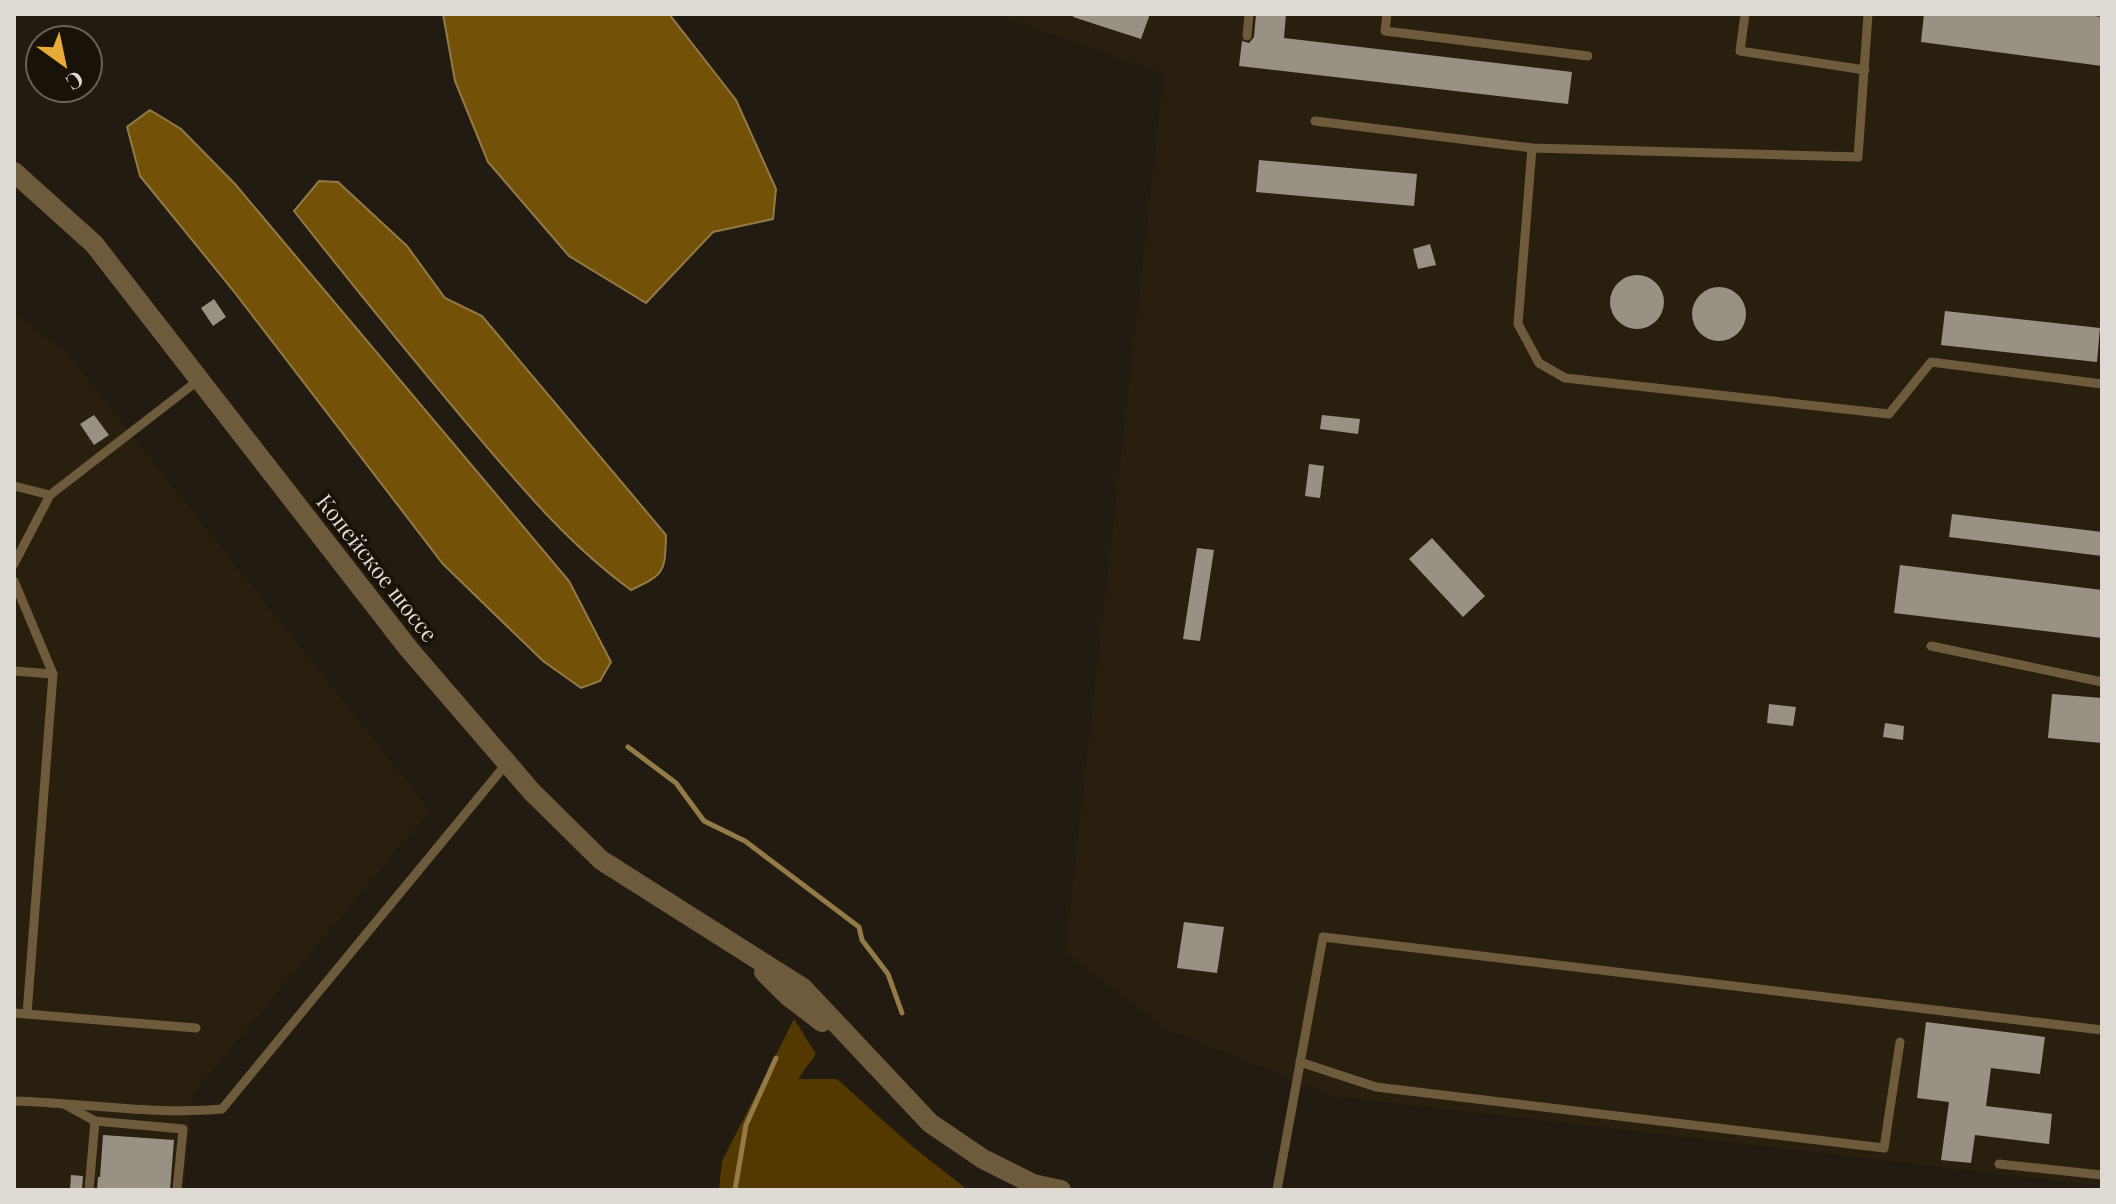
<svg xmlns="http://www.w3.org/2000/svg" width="2116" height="1204" viewBox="0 0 2116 1204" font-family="'Playfair Display',serif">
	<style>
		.built { fill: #291f0f }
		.green { fill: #533800 }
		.water { fill: #735109; stroke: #937a46; stroke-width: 2 }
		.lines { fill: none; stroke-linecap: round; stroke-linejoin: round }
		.stream { stroke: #937a46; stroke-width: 5 }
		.building { fill: #999184 }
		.service { stroke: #6e5b3c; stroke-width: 9 }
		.tertiary { stroke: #6e5b3c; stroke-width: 20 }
		.labels { text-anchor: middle; stroke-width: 8; stroke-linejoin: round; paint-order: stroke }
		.street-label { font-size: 22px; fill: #dfdad4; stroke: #181208 }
	</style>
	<rect width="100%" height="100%" fill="#211b11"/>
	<!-- built -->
	<g class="built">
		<path d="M995,14H2102V1186L1333,1096L1166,1029L1065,952L1164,74Z"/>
		<path d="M14,314L67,353L430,810L193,1094L184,1190H14Z"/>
	</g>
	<!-- green -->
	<path class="green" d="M794,1019L816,1054L798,1079H837L913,1147L968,1190H719L722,1161Z"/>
	<!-- water -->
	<g class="water">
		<path d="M443,14H669L736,100L776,189L773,219L713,232L646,303L569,256L488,162L455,81Z"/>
		<path d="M150,110L181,129L235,184L569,581L611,662L600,681L581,688L543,661L443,564L232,289L140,176L127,127Z"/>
		<path d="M319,181L338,182L407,246L445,298L482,316L666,535C665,572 665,574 631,590C566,543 516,481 464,420C406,351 350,282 294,211Z"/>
	</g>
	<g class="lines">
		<!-- stream -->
		<g class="stream">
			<path d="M628,747L676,783L704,821L745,841L859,927L862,940L888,974L902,1013"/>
			<path d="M735,1190L746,1125L776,1058"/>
		</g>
	</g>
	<!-- building -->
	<g class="building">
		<path d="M1074,14H1150L1141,39L1073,17Z"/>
		<path d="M1256,14H1286L1284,38L1572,72L1568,104L1239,66L1242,41L1249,43L1254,37Z"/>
		<path d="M1924,14H2080L2102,17V66L1921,42Z"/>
		<path d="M1259,160L1417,174L1414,206L1256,192Z"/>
		<path d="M1430,244L1436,265L1418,269L1413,249Z"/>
		<circle cx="1637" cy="302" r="27"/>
		<circle cx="1719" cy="314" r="27"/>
		<path d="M214,299L226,317L213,326L201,308Z"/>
		<path d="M1945,311L2100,328L2097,362L1941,345Z"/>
		<path d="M94,415L109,435L94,445L80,424Z"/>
		<path d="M1322,415L1360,419L1358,434L1320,429Z"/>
		<path d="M1309,464L1324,466L1320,498L1305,496Z"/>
		<path d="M1952,514L2102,532V556L1949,537Z"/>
		<path d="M1432,538L1485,596L1463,617L1409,559Z"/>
		<path d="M1197,548L1214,550L1200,641L1183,639Z"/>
		<path d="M1900,565L2102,590V638L1894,613Z"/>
		<path d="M2052,694L2102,698V743L2048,738Z"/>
		<path d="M1769,704L1796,707L1793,726L1767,723Z"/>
		<path d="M1885,723L1904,726L1903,740L1883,737Z"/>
		<path d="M1184,922L1224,927L1217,973L1177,968Z"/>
		<path d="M1926,1022L2045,1037L2040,1074L1991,1068L1986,1106L2052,1114L2049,1144L1975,1135L1971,1163L1941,1160L1949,1102L1917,1098Z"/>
		<path d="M103,1135L174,1140L170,1190H97L98,1177H100Z"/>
		<path d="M71,1175L83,1176L82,1190H70Z"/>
	</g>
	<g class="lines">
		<!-- service -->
		<g class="service">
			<path d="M1387,14L1385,31L1588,56"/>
			<path d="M1745,14L1740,51L1865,70"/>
			<path d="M1247,36L1249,14"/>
			<path d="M1315,121L1532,148L1858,157L1868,14"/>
			<path d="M1532,148L1518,324L1539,363L1565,378L1889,414L1931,362L2102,384"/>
			<path d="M14,486L50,495L14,564"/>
			<path d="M50,495L200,379"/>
			<path d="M14,581L53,674L27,1014"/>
			<path d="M1931,646L2102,682"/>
			<path d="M14,671L53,674"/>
			<path d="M14,1013L196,1028"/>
			<path d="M1300,1062L1376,1087L1884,1148L1900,1042"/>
			<path d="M14,1101C84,1103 153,1115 222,1109L507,763"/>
			<path d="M64,1104L95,1121L183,1129L177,1190"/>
			<path d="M1999,1164L2102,1175"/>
			<path d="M89,1190L95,1121"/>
			<path d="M1277,1190L1323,937L2102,1030"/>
		</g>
		<!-- tertiary -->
		<g class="tertiary">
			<path d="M14,172L94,244L408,648L532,792L601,860L803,988L930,1123L983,1159L1033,1184L1061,1190"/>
			<path d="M764,972L788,996L822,1022"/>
		</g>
	</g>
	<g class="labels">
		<!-- street labels -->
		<g class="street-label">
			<text transform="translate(377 568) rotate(52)" y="8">Копейское шоссе</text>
		</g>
	</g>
	<!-- border -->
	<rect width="2116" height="1204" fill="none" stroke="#dfdad4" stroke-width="32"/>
	<!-- north arrow -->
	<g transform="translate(64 64) rotate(147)"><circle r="38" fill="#181208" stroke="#68625a" stroke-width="2"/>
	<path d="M0-6L14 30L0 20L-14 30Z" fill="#e8ab37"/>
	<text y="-12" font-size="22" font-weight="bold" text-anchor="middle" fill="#dfdad4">С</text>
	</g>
</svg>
